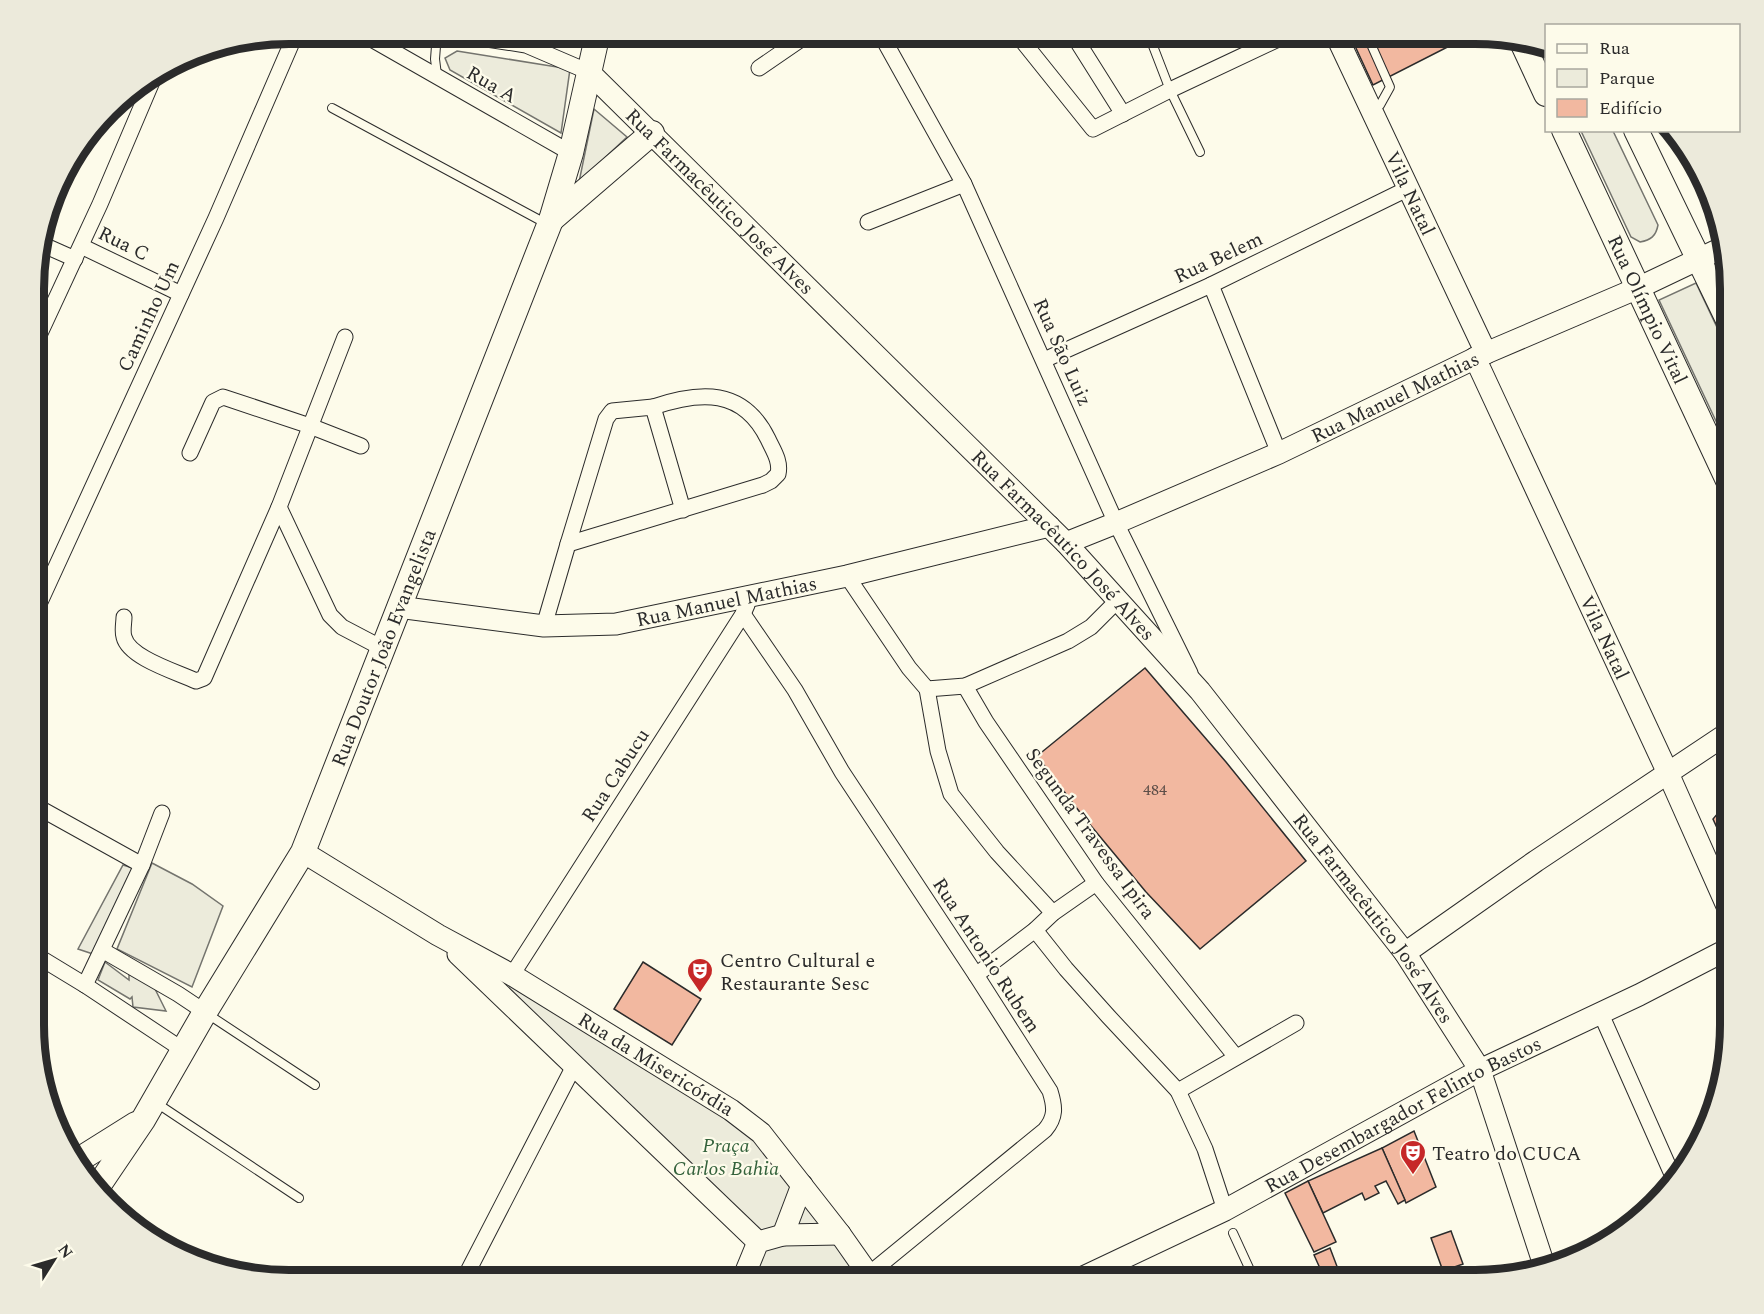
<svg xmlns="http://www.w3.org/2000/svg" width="1764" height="1314" viewBox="0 0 1764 1314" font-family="Spectral,serif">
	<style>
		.green { fill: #ecebdb; stroke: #74746e; stroke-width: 1.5 }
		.water { fill: #d8d7c9; stroke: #74746e; stroke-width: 1.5 }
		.building { fill: #f2b8a0; stroke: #2b2b2b; stroke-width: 1.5 }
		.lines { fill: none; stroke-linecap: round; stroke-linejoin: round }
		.lane-casing { stroke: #2b2b2b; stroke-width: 10 }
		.street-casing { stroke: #2b2b2b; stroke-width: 17 }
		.secondary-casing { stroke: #2b2b2b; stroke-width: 23 }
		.primary-casing { stroke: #2b2b2b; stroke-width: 26 }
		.lane { stroke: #fdfbea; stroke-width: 8 }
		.street { stroke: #fdfbea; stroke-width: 15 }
		.secondary { stroke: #fdfbea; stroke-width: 21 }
		.primary { stroke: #fdfbea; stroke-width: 24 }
		.labels { text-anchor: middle; stroke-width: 4.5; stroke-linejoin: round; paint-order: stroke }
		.number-label { font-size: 16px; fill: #5d4e48 }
		.street-label { font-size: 20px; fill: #2b2b2b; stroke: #fdfbea }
		.poi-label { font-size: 20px; fill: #2b2b2b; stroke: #fdfbea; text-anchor: start }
		.park-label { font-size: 20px; font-style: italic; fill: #34623c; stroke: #fdfbea }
		.rim { fill: none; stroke: #2b2b2b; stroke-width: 8 }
	</style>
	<rect width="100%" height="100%" fill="#fdfbea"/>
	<!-- green -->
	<g class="green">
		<path d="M457,51L570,69L561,133L450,70L445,58Z"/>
		<path d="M594,109L627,137L579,182Z"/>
		<path d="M1581,131H1613L1658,225C1656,236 1651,240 1640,242L1631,237Z"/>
		<path d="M1696,283L1731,357V453L1659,300Z"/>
		<path d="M152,863L192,884L223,906L192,987L117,949Z"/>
		<path d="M123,865L136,869L96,955L78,949Z"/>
		<path d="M438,935L731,1110L838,1239L867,1281H746L763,1242Z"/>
		<path d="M105,962L129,980V975L134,973L154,987L166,1011L133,1007L132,997L130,999L98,980Z"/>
	</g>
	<!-- water -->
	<path class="water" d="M830,1269L838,1281H760L759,1276Z"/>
	<!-- building -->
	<g class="building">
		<path d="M1349,33L1473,34L1373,85Z"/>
		<path d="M1145,668L1226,762L1306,861L1200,949L1146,892L1082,815L1037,756Z"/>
		<path d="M1731,755V846L1725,845L1713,819L1730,799L1717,773Z"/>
		<path d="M643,962L701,999L672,1045L614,1009Z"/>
		<path d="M1414,1131L1436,1187L1406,1203L1382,1148Z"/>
		<path d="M1382,1148L1405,1200L1398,1204L1386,1181L1375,1186L1379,1193L1365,1200L1362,1193L1323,1213L1308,1181Z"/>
		<path d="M1308,1181L1336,1242L1314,1252L1285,1193Z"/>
		<path d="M1451,1231L1463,1264L1443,1271L1431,1238Z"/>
		<path d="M1330,1248L1338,1269L1323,1275L1314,1255Z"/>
		<path d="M1342,1267L1348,1281H1325L1323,1275Z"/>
	</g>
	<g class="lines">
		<defs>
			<g id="lane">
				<path d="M1148,33L1170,90L1200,152"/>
				<path d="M1366,33L1390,87L1380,105L1373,110"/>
				<path d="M437,75L435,59L437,33"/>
				<path d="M332,108L547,224"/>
				<path d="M206,1013L315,1085"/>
				<path d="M155,1102L299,1198"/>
				<path d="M1233,1233L1255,1281"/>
			</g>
			<g id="street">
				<path d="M361,33L571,153"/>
				<path d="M448,33L526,45L589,72"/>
				<path d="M880,33L964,184L1116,523L1190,673"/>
				<path d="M1016,33L1093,129L1170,90L1291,33"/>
				<path d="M1072,33L1123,114"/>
				<path d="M759,68L810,33"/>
				<path d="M868,222L964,184"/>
				<path d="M39,243L75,259"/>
				<path d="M81,246L181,294"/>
				<path d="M1211,285L1279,453"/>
				<path d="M35,344L100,204L154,77"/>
				<path d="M1044,360L1211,285L1407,189"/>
				<path d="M190,453L213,402L223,397L310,426L361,446"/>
				<path d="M279,507L330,615L342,627L382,648"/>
				<path d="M568,544L606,419L612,411L653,407L683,510"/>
				<path d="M847,576L909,668L927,689L965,686L1068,641L1091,627L1118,600"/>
				<path d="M743,614L795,690L842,772L976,975L1050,1091C1055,1107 1056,1117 1045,1130L869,1274"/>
				<path d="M34,615L216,218L296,33"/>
				<path d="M124,617C124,623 122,631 124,637C129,658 177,672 196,681L204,678L279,507L345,337"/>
				<path d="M544,626L568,544L763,485L771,481L778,474C781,461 773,450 768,439C743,388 700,391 653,407"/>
				<path d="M965,686L986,722L1096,883L1236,1057"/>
				<path d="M927,689L938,751L951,794L997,852L1053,913"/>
				<path d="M34,805L142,865"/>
				<path d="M1035,930L1066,969L1108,1016L1178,1091L1205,1149L1225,1210"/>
				<path d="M102,950L178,994L205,1012"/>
				<path d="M34,954L85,985L183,1050"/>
				<path d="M512,975L743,614L747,605"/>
				<path d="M976,975L1035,930L1053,913L1096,883"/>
				<path d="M85,985L142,865L162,813"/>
				<path d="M1601,1014L1675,1181"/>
				<path d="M1178,1091L1296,1023"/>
				<path d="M463,1281L574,1066"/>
			</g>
			<g id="secondary">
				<path id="s1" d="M1335,33L1486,353"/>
				<path id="s2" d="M589,72L1066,543L1200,691L1405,953L1480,1070L1544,1265"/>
				<path id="s3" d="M1475,358L1667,771L1731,915"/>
				<path id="s4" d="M1066,543L1116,523L1279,453L1486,353L1638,288L1722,248"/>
				<path id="s5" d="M398,607L544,626L616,624L847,576L1049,526"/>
				<path id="s6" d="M303,852L438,935L512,975L731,1110L761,1133L840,1234L873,1281"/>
				<path d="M1405,953L1536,861L1731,731"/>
				<path d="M458,954L758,1242"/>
				<path d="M783,1235L802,1185"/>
				<path d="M742,1281L758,1242L783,1235L840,1234"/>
				<path id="s7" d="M1075,1281L1225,1210L1480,1070L1639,995L1730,948"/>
			</g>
			<g id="primary">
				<path d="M1521,40L1546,94"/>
				<path id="s8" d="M1564,130L1731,487"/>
				<path d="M1636,130L1731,326"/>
				<path d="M551,220L652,133"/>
				<path d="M77,1161L136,1124"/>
				<path id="s9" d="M97,1188L143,1120L205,1012L303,852L551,220L571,153L598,33"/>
			</g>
		</defs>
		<!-- lane casing -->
		<use href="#lane" class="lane-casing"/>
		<!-- street casing -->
		<use href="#street" class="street-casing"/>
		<!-- secondary casing -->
		<use href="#secondary" class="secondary-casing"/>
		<!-- primary casing -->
		<use href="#primary" class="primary-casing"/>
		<!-- lane -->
		<use href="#lane" class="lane"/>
		<!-- street -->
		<use href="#street" class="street"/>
		<!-- secondary -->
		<use href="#secondary" class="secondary"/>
		<!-- primary -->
		<use href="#primary" class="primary"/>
	</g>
	<!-- icons -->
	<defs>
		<symbol id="theatre-pin" viewBox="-11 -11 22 30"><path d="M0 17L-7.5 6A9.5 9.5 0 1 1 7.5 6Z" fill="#c62828" stroke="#fdfbea"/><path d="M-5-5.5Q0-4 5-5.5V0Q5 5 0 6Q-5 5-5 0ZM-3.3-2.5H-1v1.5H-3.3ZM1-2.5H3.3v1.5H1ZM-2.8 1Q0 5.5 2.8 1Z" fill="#fff"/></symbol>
	</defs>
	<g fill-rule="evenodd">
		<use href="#theatre-pin" x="685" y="956" width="30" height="40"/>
		<use href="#theatre-pin" x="1398" y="1138" width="30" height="40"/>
	</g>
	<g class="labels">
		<!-- number labels -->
		<g class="number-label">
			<text x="1155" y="795">484</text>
		</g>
		<!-- street labels -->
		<g class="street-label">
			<text transform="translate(492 84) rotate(30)" y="7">Rua A</text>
			<text dy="7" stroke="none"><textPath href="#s1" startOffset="177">Vila Natal</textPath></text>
			<text dy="7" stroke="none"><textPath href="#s2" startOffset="184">Rua Farmacêutico José Alves</textPath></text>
			<text transform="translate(124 243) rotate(26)" y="7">Rua C</text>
			<text transform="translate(1218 257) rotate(-25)" y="7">Rua Belem</text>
			<text dy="7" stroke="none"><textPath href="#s8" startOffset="198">Rua Olímpio Vital</textPath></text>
			<text transform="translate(148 316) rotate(-65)" y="7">Caminho Um</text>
			<text transform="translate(1063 352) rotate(66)" y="7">Rua São Luiz</text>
			<text dy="7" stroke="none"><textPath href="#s4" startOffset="360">Rua Manuel Mathias</textPath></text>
			<text dy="7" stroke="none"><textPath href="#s2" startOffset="670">Rua Farmacêutico José Alves</textPath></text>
			<text dy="7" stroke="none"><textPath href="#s5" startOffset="332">Rua Manuel Mathias</textPath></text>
			<text dy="7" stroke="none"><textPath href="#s3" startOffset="308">Vila Natal</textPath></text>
			<text dy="7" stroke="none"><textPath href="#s9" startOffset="614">Rua Doutor João Evangelista</textPath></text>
			<text transform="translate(615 775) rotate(-57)" y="7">Rua Cabucu</text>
			<text transform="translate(1091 833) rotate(54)" y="7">Segunda Travessa Ipira</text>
			<text dy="7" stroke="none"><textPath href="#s2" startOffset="1156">Rua Farmacêutico José Alves</textPath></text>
			<text transform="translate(987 955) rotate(57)" y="7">Rua Antonio Rubem</text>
			<text dy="7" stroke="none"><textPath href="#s6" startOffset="412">Rua da Misericórdia</textPath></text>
			<text dy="7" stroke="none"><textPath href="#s7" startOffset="368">Rua Desembargador Felinto Bastos</textPath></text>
		</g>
		<!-- poi labels -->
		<g class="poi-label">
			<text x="720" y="967">Centro Cultural e<tspan x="720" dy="23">Restaurante Sesc</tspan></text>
			<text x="1432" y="1160">Teatro do CUCA</text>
		</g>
		<!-- park labels -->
		<g class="park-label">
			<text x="726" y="1152">Praça<tspan x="726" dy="23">Carlos Bahia</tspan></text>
		</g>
	</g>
	<!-- crop -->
	<path d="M0 0H1764V1314H0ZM289 44H1475A245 245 0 0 1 1720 289V1025A245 245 0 0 1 1475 1270H289A245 245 0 0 1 44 1025V289A245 245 0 0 1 289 44Z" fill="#eceadb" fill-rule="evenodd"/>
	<path class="rim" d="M289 44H1475A245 245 0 0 1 1720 289V1025A245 245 0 0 1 1475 1270H289A245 245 0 0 1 44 1025V289A245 245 0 0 1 289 44Z"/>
	<!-- legend -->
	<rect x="1545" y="24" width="195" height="108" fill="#fdfbea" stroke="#a9a89e" stroke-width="1.5"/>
	<rect x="1557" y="44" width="30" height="9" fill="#fdfbea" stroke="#a9a89e" stroke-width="1.5"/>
	<text x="1599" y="54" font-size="18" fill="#2b2b2b">Rua</text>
	<rect x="1557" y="69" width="30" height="18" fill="#ecebdb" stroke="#a9a89e" stroke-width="1.5"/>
	<text x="1599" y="84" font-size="18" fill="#2b2b2b">Parque</text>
	<rect x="1557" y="99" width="30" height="18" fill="#f2b8a0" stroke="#a9a89e" stroke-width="1.5"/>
	<text x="1599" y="114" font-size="18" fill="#2b2b2b">Edifício</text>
	<!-- north arrow -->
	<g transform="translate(54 1260) rotate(53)" stroke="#fdfbea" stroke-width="4.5" paint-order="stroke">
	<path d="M0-4.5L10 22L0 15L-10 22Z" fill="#2b2b2b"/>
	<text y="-9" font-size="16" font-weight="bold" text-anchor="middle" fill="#2b2b2b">N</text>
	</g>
</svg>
